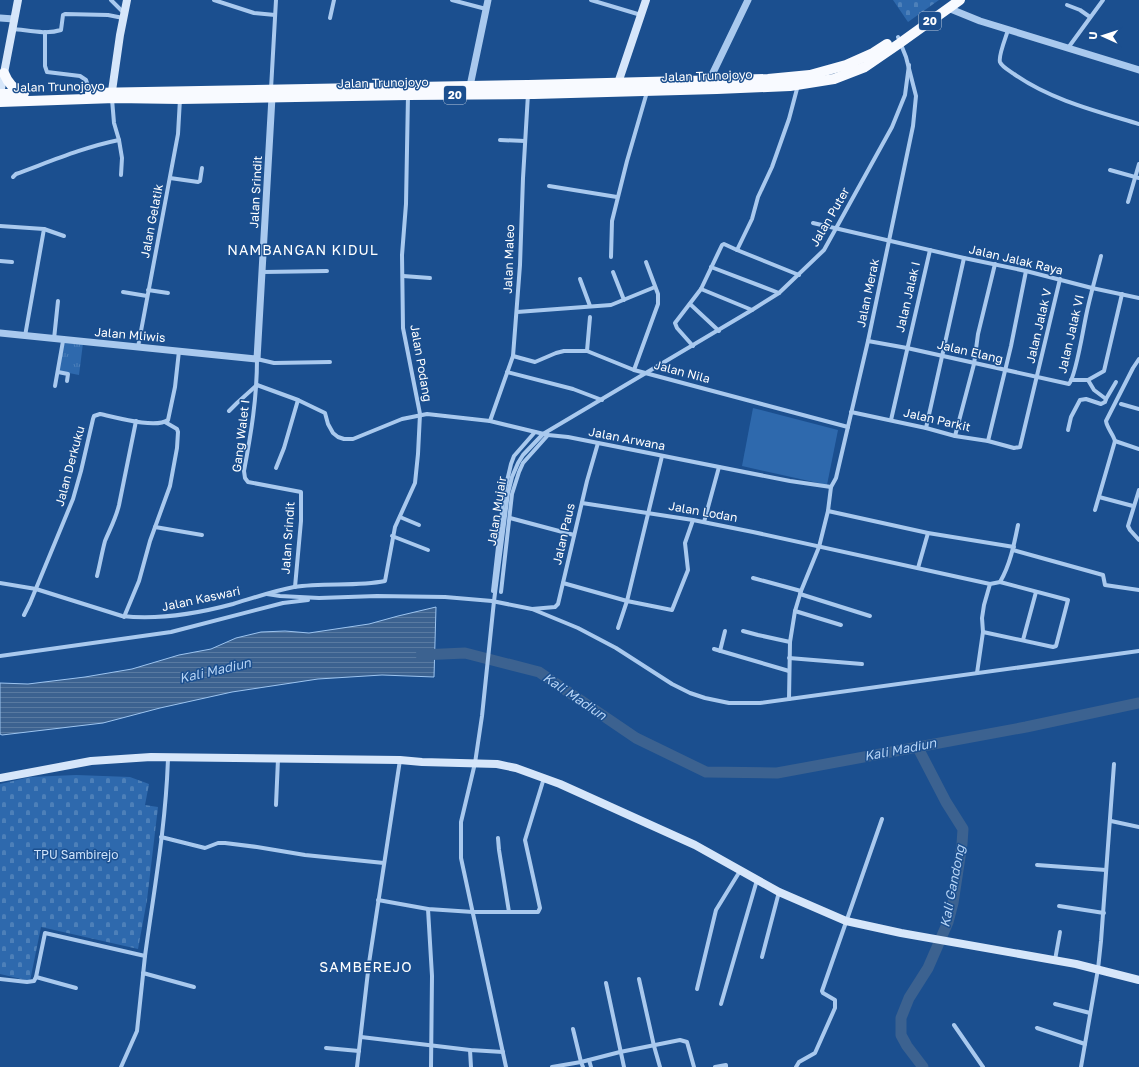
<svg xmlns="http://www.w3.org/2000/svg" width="1139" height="1067" viewBox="0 0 1139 1067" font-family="'Golos Text',sans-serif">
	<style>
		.grass { fill: url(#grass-tufts) }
		.cemetery { fill: url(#cemetery-stones) }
		.pitch { fill: #2e69ad }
		.water { fill: url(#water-rules); stroke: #9cc4f0 }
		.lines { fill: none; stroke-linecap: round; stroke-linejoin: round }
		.river { stroke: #3c6290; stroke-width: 11 }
		.minor { stroke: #a9c9ee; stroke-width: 4 }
		.tertiary { stroke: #a9c9ee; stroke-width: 7 }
		.secondary { stroke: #d6e6fa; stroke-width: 8 }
		.trunk { stroke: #f8faff; stroke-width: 10 }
		.labels { text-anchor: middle; stroke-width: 3; stroke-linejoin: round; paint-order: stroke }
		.shield { fill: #1b4f8f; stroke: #bbcadd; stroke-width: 1 }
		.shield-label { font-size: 11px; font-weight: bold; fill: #fff }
		.street-label { font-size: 12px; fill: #fff; stroke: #1b4f8f }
		.park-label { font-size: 12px; fill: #cfe3fa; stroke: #1b4f8f }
		.water-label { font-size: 13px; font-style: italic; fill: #b5d3f5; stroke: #1b4f8f }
		.quarter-label { font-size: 14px; letter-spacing: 1px; fill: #fff; stroke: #1b4f8f }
	</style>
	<defs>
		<pattern id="grass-tufts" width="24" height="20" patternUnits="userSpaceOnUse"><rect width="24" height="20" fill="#2e69ad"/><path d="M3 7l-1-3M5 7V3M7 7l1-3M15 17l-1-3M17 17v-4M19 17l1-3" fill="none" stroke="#4d80b9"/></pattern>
		<pattern id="cemetery-stones" width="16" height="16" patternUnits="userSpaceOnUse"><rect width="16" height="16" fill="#2e69ad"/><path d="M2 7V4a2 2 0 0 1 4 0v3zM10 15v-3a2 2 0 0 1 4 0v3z" fill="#4d80b9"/></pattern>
		<pattern id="water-rules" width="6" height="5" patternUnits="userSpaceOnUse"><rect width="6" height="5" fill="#3c6290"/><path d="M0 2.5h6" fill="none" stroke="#597aa1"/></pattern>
	</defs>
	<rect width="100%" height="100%" fill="#1b4f8f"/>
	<!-- grass -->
	<path class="grass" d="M63,341L83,343L79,375L59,371Z"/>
	<!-- cemetery -->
	<g class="cemetery">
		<path d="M893,0H939L908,22Z"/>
		<path d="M76,775L130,777L149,784L145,805L158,807L147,900L138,949L41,927L30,981L0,974V784L30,777Z"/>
	</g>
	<!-- pitch -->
	<path class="pitch" d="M753,408L838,430L827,485L742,466Z"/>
	<!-- water -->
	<path class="water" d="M436,607L434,677L382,675L318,679L232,692L160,708L103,723L2,735L0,734V683L28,684L85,677L132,669L179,655L211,649L236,638L261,632L285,631L309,633L369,624L398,616Z"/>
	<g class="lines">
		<!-- river -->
		<g class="river">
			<path d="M421,655L465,653L539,672L636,738L706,772L777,773L1026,727L1139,703"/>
			<path d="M918,748L946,802L963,829L962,844L953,903L948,922L928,968L909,998L901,1018V1035L907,1046L923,1067"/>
		</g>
		<!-- minor -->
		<g class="minor">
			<path d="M111,0L124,13"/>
			<path d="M214,0L254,13L275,15"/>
			<path d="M452,0L486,9"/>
			<path d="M591,0L641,15"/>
			<path d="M1067,5L1080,10L1090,17"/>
			<path d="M330,18L334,0"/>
			<path d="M13,29C27,30 46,35 61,30L63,15L65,14L108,15L123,18"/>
			<path d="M1008,30C1006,37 998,56 1000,62C1002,67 1010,71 1014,74C1051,100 1096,111 1139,124"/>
			<path d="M45,32V66L47,72L80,76L86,80L90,92"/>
			<path d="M1068,48L1103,0"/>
			<path d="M271,89L276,0"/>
			<path d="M112,99L114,123L119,140L122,158L121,175"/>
			<path d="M500,140L525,141"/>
			<path d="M1110,170L1139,178"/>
			<path d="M13,177L16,174C49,162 84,147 119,140"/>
			<path d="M170,178L198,182L200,181L202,168"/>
			<path d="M549,186L617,197"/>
			<path d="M1128,202L1139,164"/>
			<path d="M813,223L964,258L1026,271L1092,288L1139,298"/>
			<path d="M0,226L44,229L25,336"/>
			<path d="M44,229L64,236"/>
			<path d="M737,250L799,275"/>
			<path d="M611,257L612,221L627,161L647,92"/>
			<path d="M0,261L12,262"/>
			<path d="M711,267L779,293"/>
			<path d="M263,272L327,271"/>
			<path d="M613,272L624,300"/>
			<path d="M403,276L430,278"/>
			<path d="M580,279L590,306"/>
			<path d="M701,289L752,310"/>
			<path d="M148,290L168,293"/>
			<path d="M123,292L147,296"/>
			<path d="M690,304L719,331"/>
			<path d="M517,312L611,305L655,287"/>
			<path d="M54,339L58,301"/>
			<path d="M868,341L907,348L1069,384C1076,376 1083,330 1086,316C1090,296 1096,276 1101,256"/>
			<path d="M693,346L677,328L675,323L701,289L722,245L724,244L737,250L752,219L758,197L772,167L789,119L798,85"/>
			<path d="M138,347L178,134L180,99"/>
			<path d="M587,351L590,317"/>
			<path d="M513,356L535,362L556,353L564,351H587L634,370L848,427"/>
			<path d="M634,370L658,304V294L646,262"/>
			<path d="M58,372L68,374L67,381"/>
			<path d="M507,372L573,389L602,400"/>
			<path d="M1071,380H1088L1104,371L1122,294"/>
			<path d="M257,385L298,400L325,413L328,424L333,433L338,437L344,439H353L402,419L427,414L490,421L548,435L568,437L790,481L831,487"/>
			<path d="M55,386L63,341"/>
			<path d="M1106,399L1116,382"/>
			<path d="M1121,404L1139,409"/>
			<path d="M229,411L237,403L257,385"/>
			<path d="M851,412L926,428L955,436L988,441L1014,448L1020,447L1060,279"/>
			<path d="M891,420L930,250"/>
			<path d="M490,421L513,356L520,265L523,178L528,94"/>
			<path d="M926,428L964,258"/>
			<path d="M1068,430L1071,417L1080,400L1086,399L1101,404L1105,402L1106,399L1094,390L1088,380"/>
			<path d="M955,436L974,364L978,334L995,264"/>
			<path d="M988,441L1011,346L1026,271"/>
			<path d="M1115,441L1139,449"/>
			<path d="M276,468L284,448L298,400"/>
			<path d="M1139,490L1128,526L1130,530L1139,540"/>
			<path d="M1099,497L1133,506"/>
			<path d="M582,503L693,520L753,532L990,584"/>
			<path d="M1095,510L1115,441C1113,434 1107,428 1106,421L1133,368L1139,359"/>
			<path d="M828,511L928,533L1014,547"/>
			<path d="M400,517L419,525"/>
			<path d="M510,518L574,535"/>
			<path d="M704,522L719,467"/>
			<path d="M155,527L202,535"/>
			<path d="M392,536L428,550"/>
			<path d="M1013,550L1103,575L1105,585L1139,590"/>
			<path d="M918,568L928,533"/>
			<path d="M97,576C100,564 102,552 105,541C110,529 116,518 119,505L136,421"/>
			<path d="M753,578L801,591"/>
			<path d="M0,583L36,589L122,616C159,620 196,614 233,604C253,598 273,591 294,587C324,582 356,587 385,581L395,527L415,483L418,454L420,414L403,328L402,255L406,204L408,95"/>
			<path d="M563,583L627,601L662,456"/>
			<path d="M295,587L301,521V492L248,482L245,478L244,471C251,434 257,398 257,359L274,363L330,362"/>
			<path d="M493,591L504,494L511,464L514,456L535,432"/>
			<path d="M501,592L512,494L519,472L523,463L548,435"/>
			<path d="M267,594L280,596L319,598L377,596L445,597L492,601L532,609L578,628L616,648L672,684L690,693L705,698L729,703H760L1139,651"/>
			<path d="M800,594L870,616"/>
			<path d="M532,609L555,607L558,604L587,481L598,443"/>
			<path d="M795,611L841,625"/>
			<path d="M24,615L30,603L73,499L81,471L93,419L94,416L100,414C115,417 155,429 168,420L175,387L179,351"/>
			<path d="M124,617L139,581L150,541L170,486L177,448L178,432L177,429L165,422"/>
			<path d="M618,628L627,601L672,610L688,570L685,543L693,520"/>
			<path d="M743,631L758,635L790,642"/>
			<path d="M983,632L1053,647L1056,646L1068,600L1000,582"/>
			<path d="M1023,640L1036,592"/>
			<path d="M714,649L789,671"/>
			<path d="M720,651L725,631"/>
			<path d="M0,656L171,632L283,603L308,600"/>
			<path d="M789,658L862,664"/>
			<path d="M977,673L983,632L982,618L984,605L990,584L1000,582C1010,565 1014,545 1018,525"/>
			<path d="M789,699L790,642L795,611L801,591L819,547L828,511L831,487L836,478L868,341L913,126L916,96L906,57L898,37"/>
			<path d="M276,805L278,759"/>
			<path d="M1111,821L1139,827"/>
			<path d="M161,837L205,848L218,843H225L257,847L305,855L384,863"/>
			<path d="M498,838L499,850L509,912"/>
			<path d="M1037,865L1106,870"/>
			<path d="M378,900L428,909L473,912H538L540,908L525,840L544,778"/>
			<path d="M1059,906L1104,913"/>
			<path d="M428,909L432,976L431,1067"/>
			<path d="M145,956C154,890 166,824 168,758"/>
			<path d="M762,957L779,892"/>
			<path d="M1055,960L1060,932"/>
			<path d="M143,973L194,987"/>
			<path d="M36,977L76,988"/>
			<path d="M0,979L27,982L34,981L36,977L45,933L145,956L137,1031L121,1067"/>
			<path d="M639,979L654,1046L660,1067"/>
			<path d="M606,983L624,1067"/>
			<path d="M697,989L716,910L740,871"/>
			<path d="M721,1004L757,880"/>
			<path d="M1055,1004L1090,1013"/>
			<path d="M954,1025L983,1067"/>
			<path d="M1037,1028L1085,1044"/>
			<path d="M361,1037L470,1050L503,1052"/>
			<path d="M326,1048L359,1051"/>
			<path d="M470,1050L471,1067"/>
			<path d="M589,1060L591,1067"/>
			<path d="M357,1067L369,963L400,760"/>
			<path d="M506,1067L461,858V822L475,763L482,716L494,601L508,493L512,477L518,463L523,455L543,434L752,310L779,293L824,250L892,127L905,95L909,65"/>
			<path d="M552,1067L581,1062L573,1029"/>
			<path d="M583,1067L581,1062L620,1052L680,1040L687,1042L694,1067"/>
			<path d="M715,1067L726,1065V1067"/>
			<path d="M796,1067L799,1062L815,1053L835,1008V1000L823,993L822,991L882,819"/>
			<path d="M1081,1067L1098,969L1101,941L1114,764"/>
		</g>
		<!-- tertiary -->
		<g class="tertiary">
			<path d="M948,8L980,21L1139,70"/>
			<path d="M0,18L14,19"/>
			<path d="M709,81L748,0"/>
			<path d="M470,86L488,0"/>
			<path d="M0,333L257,359L272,97"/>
		</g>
		<!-- secondary -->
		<g class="secondary">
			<path d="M618,83L646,0"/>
			<path d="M112,91L120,35L127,0"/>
			<path d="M0,94L18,0"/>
			<path d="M0,778L91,761L151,757L400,760L422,762L497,764L516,768L560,784L695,845L779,892L846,921L901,933L1076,964L1139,980"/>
		</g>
		<!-- trunk -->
		<g class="trunk">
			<path d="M4,73C8,83 13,89 24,93"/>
			<path d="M90,93L528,85L768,79L810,75L846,65L873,53L887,44"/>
			<path d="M0,94H22"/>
			<path d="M0,102L115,98L180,99L408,95L534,94L717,89L790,86L834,79L865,67L900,43L960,0"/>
		</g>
	</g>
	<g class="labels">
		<!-- shield labels -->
		<g class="shield">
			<rect x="919" y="12" width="22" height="18" rx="3"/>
			<rect x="444" y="86" width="22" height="18" rx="3"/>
		</g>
		<g class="shield-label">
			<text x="930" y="25">20</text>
			<text x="455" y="99">20</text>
		</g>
		<!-- street labels -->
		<g class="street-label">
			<text transform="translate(707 76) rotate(-2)" y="4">Jalan Trunojoyo</text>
			<text transform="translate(383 83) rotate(-1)" y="4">Jalan Trunojoyo</text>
			<text transform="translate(59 87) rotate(-1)" y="4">Jalan Trunojoyo</text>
			<text transform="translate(256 192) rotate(-87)" y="4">Jalan Srindit</text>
			<text transform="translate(830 217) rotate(-60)" y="4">Jalan Puter</text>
			<text transform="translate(152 221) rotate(-79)" y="4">Jalan Gelatik</text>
			<text transform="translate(509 259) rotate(-88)" y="4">Jalan Maleo</text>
			<text transform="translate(1016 260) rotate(13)" y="4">Jalan Jalak Raya</text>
			<text transform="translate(868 293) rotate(-78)" y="4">Jalan Merak</text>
			<text transform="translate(908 297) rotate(-77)" y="4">Jalan Jalak I</text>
			<text transform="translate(1039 326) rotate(-77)" y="4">Jalan Jalak V</text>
			<text transform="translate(1071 334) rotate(-77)" y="4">Jalan Jalak VI</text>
			<text transform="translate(130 335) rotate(5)" y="4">Jalan Mliwis</text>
			<text transform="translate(970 352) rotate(13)" y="4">Jalan Elang</text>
			<text transform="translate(421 363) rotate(80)" y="4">Jalan Podang</text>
			<text transform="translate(682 372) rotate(15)" y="4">Jalan Nila</text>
			<text transform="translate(937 420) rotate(13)" y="4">Jalan Parkit</text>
			<text transform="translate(241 436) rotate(-83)" y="4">Gang Walet I</text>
			<text transform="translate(627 439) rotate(11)" y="4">Jalan Arwana</text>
			<text transform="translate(70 466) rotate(-75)" y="4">Jalan Derkuku</text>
			<text transform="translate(497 511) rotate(-81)" y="4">Jalan Mujair</text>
			<text transform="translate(703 512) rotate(10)" y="4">Jalan Lodan</text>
			<text transform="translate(564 534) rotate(-77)" y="4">Jalan Paus</text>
			<text transform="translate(288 538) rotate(-86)" y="4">Jalan Srindit</text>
			<text transform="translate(201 599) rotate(-12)" y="4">Jalan Kaswari</text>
		</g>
		<!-- park labels -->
		<g class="park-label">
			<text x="76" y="859">TPU Sambirejo</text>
		</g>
		<!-- water labels -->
		<g class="water-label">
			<text transform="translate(215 670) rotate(-13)" y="5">Kali Madiun</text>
			<text transform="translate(575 696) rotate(34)" y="5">Kali Madiun</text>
			<text transform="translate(900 749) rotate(-11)" y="5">Kali Madiun</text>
			<text transform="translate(952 886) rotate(-79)" y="5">Kali Gandong</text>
		</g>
		<!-- quarter labels -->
		<g class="quarter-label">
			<text x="303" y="255">NAMBANGAN KIDUL</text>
			<text x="366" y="972">SAMBEREJO</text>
		</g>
	</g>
	<!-- north arrow -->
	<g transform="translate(1103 36) rotate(273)" stroke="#1b4f8f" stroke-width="3" paint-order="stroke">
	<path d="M0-3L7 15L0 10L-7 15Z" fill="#ffffff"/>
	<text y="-6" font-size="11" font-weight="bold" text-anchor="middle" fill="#ffffff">U</text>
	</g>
</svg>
